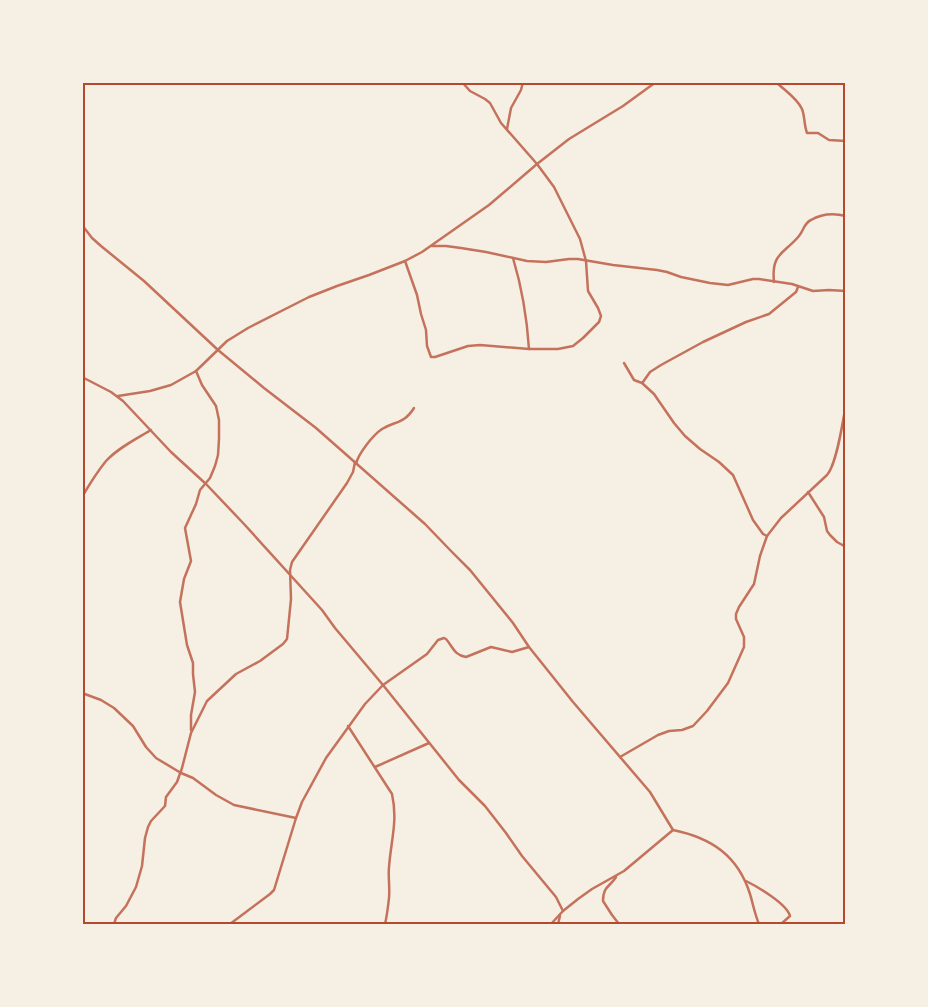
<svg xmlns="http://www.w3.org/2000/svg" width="928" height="1007" viewBox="0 0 928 1007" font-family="Quicksand,sans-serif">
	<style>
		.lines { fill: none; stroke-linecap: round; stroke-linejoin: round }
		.minor { stroke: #c5725c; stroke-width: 2.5 }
		.neatline { fill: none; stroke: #b5482f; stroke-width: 2 }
	</style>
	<rect width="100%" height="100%" fill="#f6efe4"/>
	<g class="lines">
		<!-- minor -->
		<g class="minor">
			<path d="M776,82C784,90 797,98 802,109C805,117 804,125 807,133H818L829,140L846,141"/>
			<path d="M507,129L511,108L521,90L523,82"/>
			<path d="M82,225L92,238L101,246L144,281L218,350L264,388L316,428L425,524L452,552L470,570L513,623L529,647L573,702L650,792L673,830C712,838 738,856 750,894C753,904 755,915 759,924"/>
			<path d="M432,246H446L461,248L486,252L527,261L546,262L569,259H578L613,265L657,270L667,272L681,277L710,283L728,285L753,279H759L792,284L813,291L829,290L846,291"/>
			<path d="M513,258C522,288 527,318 529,349"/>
			<path d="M405,261L417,295L421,314L426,330L427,346L431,357H435L468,346L480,345L529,349H558L573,346L583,338L599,322L601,316L598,308L588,291L586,261L580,239L554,187L537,164L501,123L490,103L485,99L470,91L462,82"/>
			<path d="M774,282C771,253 784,254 799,236C804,230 804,223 811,220C821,214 834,213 846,216"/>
			<path d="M624,363L634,380L642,383L654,394L674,423L685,436L700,449L719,462L733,475L753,520L763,534L767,536"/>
			<path d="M82,377L111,392L123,401L171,452L206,484L244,524L322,610L335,628L383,685L459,780L485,806L506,833L522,856L556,897L563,911"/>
			<path d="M643,382L650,372L661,365L703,342L746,322L769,314L796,292L798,287"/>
			<path d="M118,396L150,391L171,385L196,371L227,341L248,328L309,297L337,286L369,275L405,261L422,252L489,205L537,164L569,139L623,106L656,82"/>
			<path d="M356,464C358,454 373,435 382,429C395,421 404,424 414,408"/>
			<path d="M808,492L824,517L827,531L830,535L837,542L846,547"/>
			<path d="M82,497C89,485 97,472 106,461C118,448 136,439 151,430"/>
			<path d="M82,693L101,700L114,708L133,726L146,747L156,758L181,773L193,778L216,795L234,805L296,818"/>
			<path d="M348,726L392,794C398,821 391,840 389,867C388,877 390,887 389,898C388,907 387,916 385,924"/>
			<path d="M191,730V715L195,692L193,674V663L187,645L180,602L184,579L191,561L185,528L196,504L200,490L210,478L215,466L218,455L219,439V420L216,406L202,385L196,371"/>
			<path d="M620,757L658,735L669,731L682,730L693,726L707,711L728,683L744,647V637L736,619V614L739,607L754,584L760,556L767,536L781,518L827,475C837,464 843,420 846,404"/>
			<path d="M375,767L429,743"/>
			<path d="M616,877C610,887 603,886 603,901L612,915L619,924"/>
			<path d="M746,881C758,887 787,904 790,916L781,924"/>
			<path d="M114,924L116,918L126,906L136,887L142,866L145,838L148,827L151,821L165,806L166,797L177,782L182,768L191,733L207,701L236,674L260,661L283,644L287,639L291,599L290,570L292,562L347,483L353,472L355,462"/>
			<path d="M230,924L270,894L274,890L296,818L302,802L326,758L365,704L383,685L427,654L438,640L444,638L446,639C453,647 454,655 466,657L491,647L512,652L529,647"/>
			<path d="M551,924L563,911L578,899L592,889L624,871L673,830"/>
			<path d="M558,924L560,916"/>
		</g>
	</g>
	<!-- border -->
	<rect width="928" height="1007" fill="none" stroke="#f6efe4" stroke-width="168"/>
	<rect x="84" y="84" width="760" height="839" class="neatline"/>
</svg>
